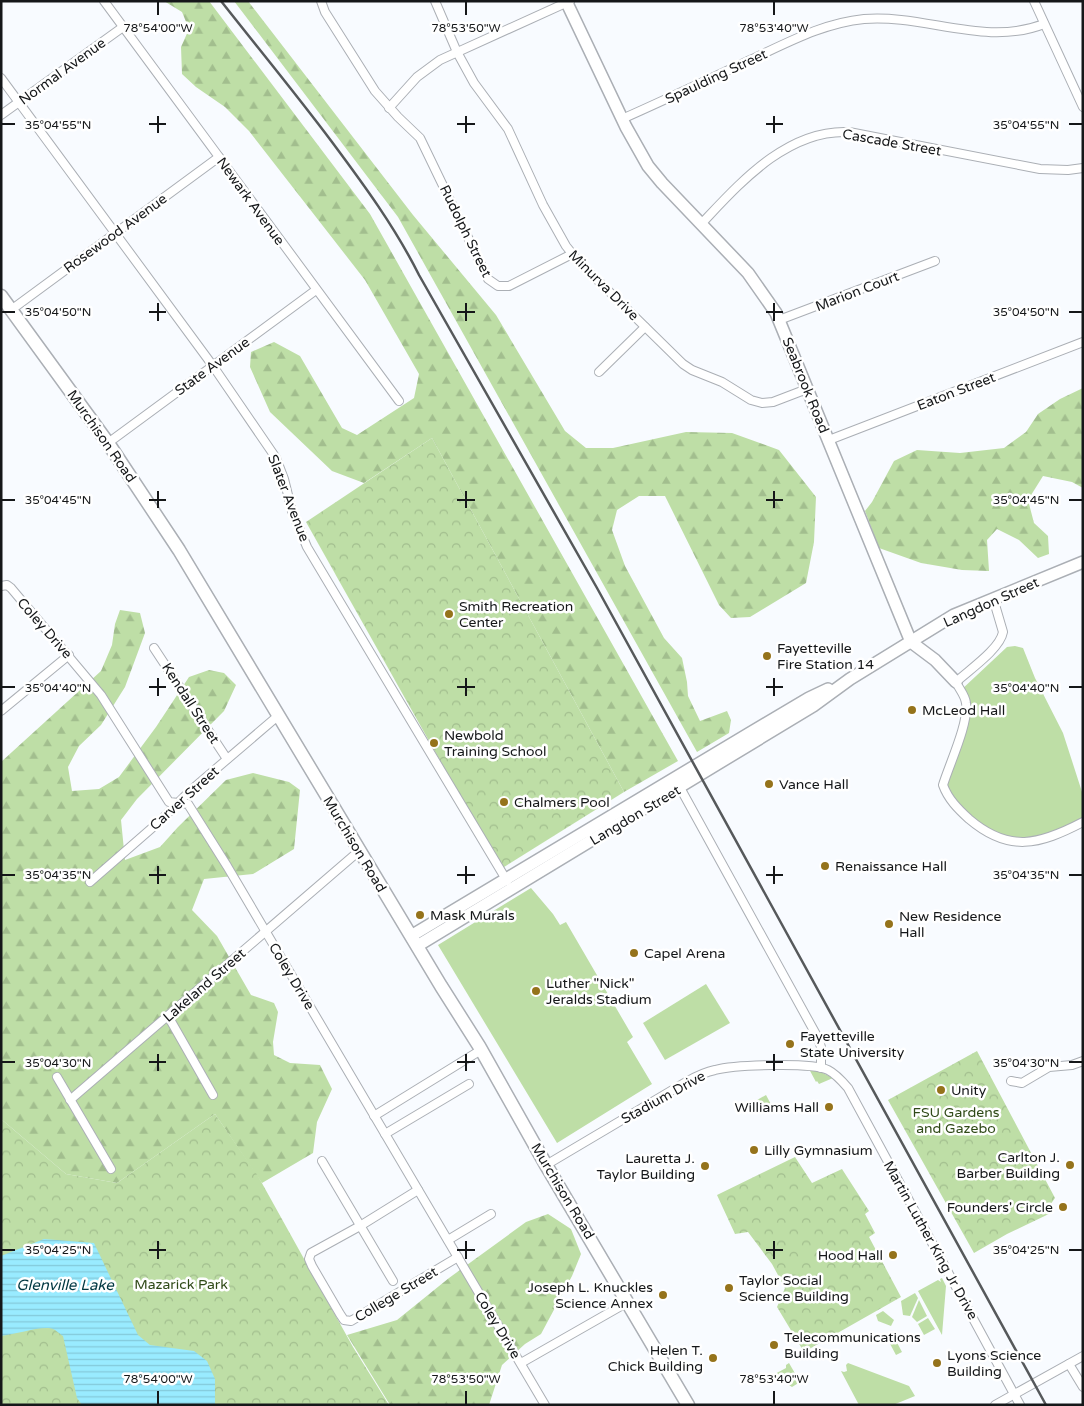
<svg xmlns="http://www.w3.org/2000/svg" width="1084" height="1406" viewBox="0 0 1084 1406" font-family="'Varela Round',sans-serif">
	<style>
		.grass { fill: #bedea6 }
		.forest { fill: url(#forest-firs) }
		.park { fill: url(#park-crowns) }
		.water { fill: url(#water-rules) }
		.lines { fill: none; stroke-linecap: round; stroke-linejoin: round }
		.street-casing { stroke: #abafb5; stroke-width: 10 }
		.secondary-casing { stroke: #abafb5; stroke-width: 14 }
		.primary-casing { stroke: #abafb5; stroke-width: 15 }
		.street { stroke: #fff; stroke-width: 8 }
		.secondary { stroke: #fff; stroke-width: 11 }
		.primary { stroke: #fff; stroke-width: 12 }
		.rail { stroke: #56595b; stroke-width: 2.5 }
		.ticks { fill: none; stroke: #151719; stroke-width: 2 }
		.poi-dot { fill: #95731b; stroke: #fff; stroke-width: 2 }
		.labels { text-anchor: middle; stroke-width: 5; stroke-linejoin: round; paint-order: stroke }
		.street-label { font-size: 14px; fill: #151719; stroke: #fff }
		.poi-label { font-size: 14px; fill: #151719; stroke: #fff; text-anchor: start }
		.park-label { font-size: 14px; fill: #304a18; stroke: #fff }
		.water-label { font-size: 15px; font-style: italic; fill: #013741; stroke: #fff }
		.ticks-label { font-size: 12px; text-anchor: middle; fill: #151719; stroke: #fff; stroke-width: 5; stroke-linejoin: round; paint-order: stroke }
	</style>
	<defs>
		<pattern id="forest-firs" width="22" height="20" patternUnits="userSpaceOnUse" patternTransform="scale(1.25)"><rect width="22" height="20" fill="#bedea6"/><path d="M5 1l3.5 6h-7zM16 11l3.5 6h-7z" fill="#a2be8e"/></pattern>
		<pattern id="park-crowns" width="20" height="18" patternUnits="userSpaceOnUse" patternTransform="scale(1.25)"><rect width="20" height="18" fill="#bedea6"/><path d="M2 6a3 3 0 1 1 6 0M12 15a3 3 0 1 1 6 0" fill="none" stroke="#a2be8e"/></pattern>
		<pattern id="water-rules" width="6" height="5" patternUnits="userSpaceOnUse" patternTransform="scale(1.25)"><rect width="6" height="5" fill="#99ebff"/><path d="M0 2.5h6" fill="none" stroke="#83c9da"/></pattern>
	</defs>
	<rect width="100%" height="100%" fill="#f8fbff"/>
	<!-- grass -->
	<g class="grass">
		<path d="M1015,646L1023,648L1035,678L1063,733L1083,795V822L1060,833L1011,841L963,814L943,785L966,716L960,691L1007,647Z"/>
		<path d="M531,888L553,914L560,925L566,922L633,1037L627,1042L652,1084L557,1143L438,945Z"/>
		<path d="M706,984L730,1023L665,1060L643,1023Z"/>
		<path d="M809,1069L821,1072L833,1078L819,1084L817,1081L816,1082Z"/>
		<path d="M766,1095L774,1110L765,1114L757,1100Z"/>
		<path d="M942,1278L946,1286L942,1335L918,1291L938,1280L941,1282L940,1279Z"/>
		<path d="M915,1293L918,1298L910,1316L903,1315L901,1301Z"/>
		<path d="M919,1300L927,1316L917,1322L912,1317Z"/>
		<path d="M883,1311L894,1320L891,1326L878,1321L876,1315Z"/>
		<path d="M928,1318L935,1329L924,1335L918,1324Z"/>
		<path d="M894,1337L902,1352L896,1355L888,1340Z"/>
		<path d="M789,1363L800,1382L792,1387L773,1375L786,1368V1365Z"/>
		<path d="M848,1363L909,1386L915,1396L893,1405H859L841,1371L844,1372L847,1371L846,1365Z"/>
	</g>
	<!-- forest -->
	<g class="forest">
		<path d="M164,1H209L370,214L678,761L624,792L432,438L364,483L332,471L270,412L250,367L251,352L274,342L300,356L342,428L357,435L414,398L419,374L365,280L249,131L225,107L196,87L182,74L181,47L189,29L182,12Z"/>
		<path d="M234,1H248L413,215L496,315L565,431L586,448H613L686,432L732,433L779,450L816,497L814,542L806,583L750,617L731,618L719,605L665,496H639L617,510L612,530L625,566L664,638L682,658L687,682L688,696L700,721L727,711L731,720L729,733L697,752L398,217Z"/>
		<path d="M1083,388V488L1072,482L1043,476L1028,500L1034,523L1048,536L1049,554L1038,558L1019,540L997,529L987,540L989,571L962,570L921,563L879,548L865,511L872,502L894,461L917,450L960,453L1004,448L1026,432L1038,414L1060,399Z"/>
		<path d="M120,610L140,613L145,633L125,687L101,725L79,746L68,767L72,791L99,789L119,777L156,727L189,677L209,670L224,673L236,685L224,711L137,799L121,820L125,860L160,847L178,827L226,780L253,773L289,782L300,790L294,849L253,874L204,879L192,910L217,936L251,995L274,1003L278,1012L273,1042L274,1055L290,1063L320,1065L332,1089L317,1122L313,1153L262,1183L215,1114L117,1183L66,1174L1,1119V762L101,671L112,645L115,624Z"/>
		<path d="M548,1214L571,1229L581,1254L572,1276L541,1334L525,1344L502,1365L489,1405H390L347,1335L397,1320L449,1278L526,1222Z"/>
	</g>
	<!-- park -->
	<g class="park">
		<path d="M432,438L624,792L501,869L306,522Z"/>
		<path d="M977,1051L1055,1198L1050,1205L1053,1212L1007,1234L974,1253L888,1100Z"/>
		<path d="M215,1114L258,1176L353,1347L389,1405H1V1119L66,1174L117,1183Z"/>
		<path d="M795,1157L812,1183L842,1169L869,1211L865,1214L875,1233L869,1237L901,1297L804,1352L777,1307L785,1288L772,1264L748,1232L735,1234L717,1195Z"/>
	</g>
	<!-- water -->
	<path class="water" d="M44,1239L94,1243L138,1335L150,1345L194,1351L207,1361L215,1379V1405H82L77,1398L63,1336C60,1334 56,1330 53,1329C43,1325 14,1335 1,1336V1256Z"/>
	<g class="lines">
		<defs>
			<g id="street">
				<path d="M104,1L399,401"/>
				<path d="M321,1L325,12L375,91L398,117L420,138L488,279L498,286H509L572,254"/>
				<path d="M435,1L457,52L474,83L508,129L543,205L566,246L578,261L683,364L692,370L722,382L751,400L762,403L773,402L807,389"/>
				<path d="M1034,1L1083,107"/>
				<path d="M1,78L213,366L276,458L284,479L292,511L307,547L507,881"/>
				<path d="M389,108L417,77L440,60L570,1"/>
				<path d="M1,115L123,27"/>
				<path d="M622,119C665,100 707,80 750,60C787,43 823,23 864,19C925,14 985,47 1044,24"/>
				<path d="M702,223C740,183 787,129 849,132L1040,169L1068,170L1083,168"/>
				<path d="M11,310L219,157"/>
				<path d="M779,320L935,261"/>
				<path d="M599,372L645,327"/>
				<path d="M829,440L1083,342"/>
				<path d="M108,443L316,290"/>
				<path d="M1,586L7,585L11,588L101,695L169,802L188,804L227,866L545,1405"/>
				<path d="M993,598L1003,632C1000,649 969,670 956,682C959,689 965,695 966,703C969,723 949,765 943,785C948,799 958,809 969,819C1009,853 1039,845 1083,822"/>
				<path d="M154,648L227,759"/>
				<path d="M1,711L69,655"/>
				<path d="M678,784L818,1038L821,1047V1068"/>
				<path d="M90,882L160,821L190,791L279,715"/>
				<path d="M168,1016L213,1095"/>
				<path d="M57,1077L111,1169"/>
				<path d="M1011,1081L1022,1083L1049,1067L1072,1065L1083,1061"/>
				<path d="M70,1100L359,851"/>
				<path d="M374,1116L481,1050"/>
				<path d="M385,1134L469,1084"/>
				<path d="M322,1161L393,1281"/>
				<path d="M546,1165L686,1082C695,1077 705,1072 715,1070C734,1065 811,1062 828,1070C836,1074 842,1081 848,1088L1020,1405"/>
				<path d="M418,1190L360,1226L311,1253L309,1259L312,1266L340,1314L344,1320L351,1321L458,1257"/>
				<path d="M448,1240L491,1214"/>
				<path d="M521,1363L628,1302"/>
				<path d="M1069,1364L1083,1387"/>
				<path d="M995,1405L1083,1356"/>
			</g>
			<g id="secondary">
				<path d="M566,1L626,127L648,166L662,183L748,273L776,313L911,642L935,660L956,682"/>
				<path d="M411,936L750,733L809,698L828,689"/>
				<path d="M417,946L813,706L850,679L954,615L1083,562"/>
			</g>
			<path id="primary" d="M1,296L108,443L179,550L441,986L479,1046L546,1165L688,1405"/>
		</defs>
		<!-- street casing -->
		<use href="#street" class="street-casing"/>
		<!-- secondary casing -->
		<use href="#secondary" class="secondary-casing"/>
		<!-- primary casing -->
		<use href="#primary" class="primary-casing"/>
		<!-- street -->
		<use href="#street" class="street"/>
		<!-- secondary -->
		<use href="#secondary" class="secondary"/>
		<!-- primary -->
		<use href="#primary" class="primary"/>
		<!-- rail -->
		<path class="rail" d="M221,1C258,48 296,94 332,142C364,185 395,227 419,275L597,588L1046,1405"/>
	</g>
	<!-- ticks -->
	<path class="ticks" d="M158,2V15M466,2V15M774,2V15M158,116V133M466,116V133M774,116V133M2,124H15M149,124H166M457,124H475M766,124H783M1069,124H1082M158,303V321M466,303V321M774,303V321M2,312H15M149,312H166M457,312H475M766,312H783M1069,312H1082M158,491V508M466,491V508M774,491V508M2,500H15M149,500H166M457,500H475M766,500H783M1069,500H1082M158,678V696M466,678V696M774,678V696M2,687H15M149,687H166M457,687H475M766,687H783M1069,687H1082M158,866V884M466,866V884M774,866V884M2,875H15M149,875H166M457,875H475M766,875H783M1069,875H1082M158,1054V1071M466,1054V1071M774,1054V1071M2,1062H15M149,1062H166M457,1062H475M766,1062H783M1069,1062H1082M158,1241V1259M466,1241V1259M774,1241V1259M2,1250H15M149,1250H166M457,1250H475M766,1250H783M1069,1250H1082M158,1391V1404M466,1391V1404M774,1391V1404"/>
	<!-- markers -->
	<g class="poi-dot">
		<circle cx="449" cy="614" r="5"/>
		<circle cx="767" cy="656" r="5"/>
		<circle cx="912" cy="710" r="5"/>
		<circle cx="434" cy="743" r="5"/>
		<circle cx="769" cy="784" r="5"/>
		<circle cx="504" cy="802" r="5"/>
		<circle cx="825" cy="866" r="5"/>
		<circle cx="420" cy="915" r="5"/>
		<circle cx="889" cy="924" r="5"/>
		<circle cx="634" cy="953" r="5"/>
		<circle cx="536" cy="991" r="5"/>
		<circle cx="790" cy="1044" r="5"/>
		<circle cx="941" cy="1090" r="5"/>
		<circle cx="829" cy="1107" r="5"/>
		<circle cx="754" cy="1150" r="5"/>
		<circle cx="1070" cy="1165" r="5"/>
		<circle cx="705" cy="1166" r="5"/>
		<circle cx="1063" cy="1207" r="5"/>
		<circle cx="893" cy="1255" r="5"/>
		<circle cx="729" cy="1288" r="5"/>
		<circle cx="663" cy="1295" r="5"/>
		<circle cx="774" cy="1345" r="5"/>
		<circle cx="713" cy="1358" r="5"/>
		<circle cx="937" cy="1363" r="5"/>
	</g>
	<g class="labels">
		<!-- street labels -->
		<g class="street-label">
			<text transform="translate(62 71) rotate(-36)" y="5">Normal Avenue</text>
			<text transform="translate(716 76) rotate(-25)" y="5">Spaulding Street</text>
			<text transform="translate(892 142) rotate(10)" y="5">Cascade Street</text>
			<text transform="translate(251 201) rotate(54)" y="5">Newark Avenue</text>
			<text transform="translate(466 231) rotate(64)" y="5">Rudolph Street</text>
			<text transform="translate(115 233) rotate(-36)" y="5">Rosewood Avenue</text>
			<text transform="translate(604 285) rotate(45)" y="5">Minurva Drive</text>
			<text transform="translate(857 291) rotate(-21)" y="5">Marion Court</text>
			<text transform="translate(212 366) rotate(-36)" y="5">State Avenue</text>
			<text transform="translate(806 385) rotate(68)" y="5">Seabrook Road</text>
			<text transform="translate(956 391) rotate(-21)" y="5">Eaton Street</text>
			<text transform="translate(102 436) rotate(55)" y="5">Murchison Road</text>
			<text transform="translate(289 498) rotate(69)" y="5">Slater Avenue</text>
			<text transform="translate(991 602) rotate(-24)" y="5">Langdon Street</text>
			<text transform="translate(45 628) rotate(49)" y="5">Coley Drive</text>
			<text transform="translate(191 703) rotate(57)" y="5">Kendall Street</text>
			<text transform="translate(184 798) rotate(-42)" y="5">Carver Street</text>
			<text transform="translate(635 815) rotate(-31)" y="5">Langdon Street</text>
			<text transform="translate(355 844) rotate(59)" y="5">Murchison Road</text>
			<text transform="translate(292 976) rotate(59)" y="5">Coley Drive</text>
			<text transform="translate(204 985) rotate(-41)" y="5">Lakeland Street</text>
			<text transform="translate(663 1097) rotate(-29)" y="5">Stadium Drive</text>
			<text transform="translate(563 1191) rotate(59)" y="5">Murchison Road</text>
			<text transform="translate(931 1240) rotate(61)" y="5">Martin Luther King Jr Drive</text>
			<text transform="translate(396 1294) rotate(-31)" y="5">College Street</text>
			<text transform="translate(498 1325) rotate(59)" y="5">Coley Drive</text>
		</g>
		<!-- poi labels -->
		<g class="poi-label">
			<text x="459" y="611">Smith Recreation<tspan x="459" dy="16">Center</tspan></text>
			<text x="777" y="653">Fayetteville<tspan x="777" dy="16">Fire Station 14</tspan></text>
			<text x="922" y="715">McLeod Hall</text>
			<text x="444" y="740">Newbold<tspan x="444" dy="16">Training School</tspan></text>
			<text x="779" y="789">Vance Hall</text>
			<text x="514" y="807">Chalmers Pool</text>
			<text x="835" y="871">Renaissance Hall</text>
			<text x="430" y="920">Mask Murals</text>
			<text x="899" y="921">New Residence<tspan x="899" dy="16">Hall</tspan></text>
			<text x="644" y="958">Capel Arena</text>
			<text x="546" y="988">Luther "Nick"<tspan x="546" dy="16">Jeralds Stadium</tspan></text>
			<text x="800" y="1041">Fayetteville<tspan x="800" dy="16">State University</tspan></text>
			<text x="951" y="1095">Unity</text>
			<text x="819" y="1112" text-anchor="end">Williams Hall</text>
			<text x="764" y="1155">Lilly Gymnasium</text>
			<text x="1060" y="1162" text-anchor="end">Carlton J.<tspan x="1060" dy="16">Barber Building</tspan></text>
			<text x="695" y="1163" text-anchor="end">Lauretta J.<tspan x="695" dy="16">Taylor Building</tspan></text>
			<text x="1053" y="1212" text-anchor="end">Founders' Circle</text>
			<text x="883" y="1260" text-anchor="end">Hood Hall</text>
			<text x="739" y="1285">Taylor Social<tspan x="739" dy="16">Science Building</tspan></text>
			<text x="653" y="1292" text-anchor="end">Joseph L. Knuckles<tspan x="653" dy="16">Science Annex</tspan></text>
			<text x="784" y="1342">Telecommunications<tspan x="784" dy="16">Building</tspan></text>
			<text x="703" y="1355" text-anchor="end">Helen T.<tspan x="703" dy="16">Chick Building</tspan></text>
			<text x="947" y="1360">Lyons Science<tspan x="947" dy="16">Building</tspan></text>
		</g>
		<!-- park labels -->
		<g class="park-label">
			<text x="956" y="1117">FSU Gardens<tspan x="956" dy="16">and Gazebo</tspan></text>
			<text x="181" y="1289">Mazarick Park</text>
		</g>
		<!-- water labels -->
		<g class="water-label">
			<text x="65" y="1290">Glenville Lake</text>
		</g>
	</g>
	<g class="ticks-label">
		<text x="158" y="32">78°54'00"W</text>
		<text x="466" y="32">78°53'50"W</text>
		<text x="774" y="32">78°53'40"W</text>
		<text x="58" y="129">35°04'55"N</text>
		<text x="1026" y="129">35°04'55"N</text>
		<text x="58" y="316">35°04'50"N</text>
		<text x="1026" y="316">35°04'50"N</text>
		<text x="58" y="504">35°04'45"N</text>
		<text x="1026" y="504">35°04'45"N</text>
		<text x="58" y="692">35°04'40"N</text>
		<text x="1026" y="692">35°04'40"N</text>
		<text x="58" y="879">35°04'35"N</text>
		<text x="1026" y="879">35°04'35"N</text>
		<text x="58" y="1067">35°04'30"N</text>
		<text x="1026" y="1067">35°04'30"N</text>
		<text x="58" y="1254">35°04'25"N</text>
		<text x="1026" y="1254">35°04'25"N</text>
		<text x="158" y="1383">78°54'00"W</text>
		<text x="466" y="1383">78°53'50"W</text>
		<text x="774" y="1383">78°53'40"W</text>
	</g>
	<!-- border -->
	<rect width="1084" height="1406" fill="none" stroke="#151719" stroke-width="5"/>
</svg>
